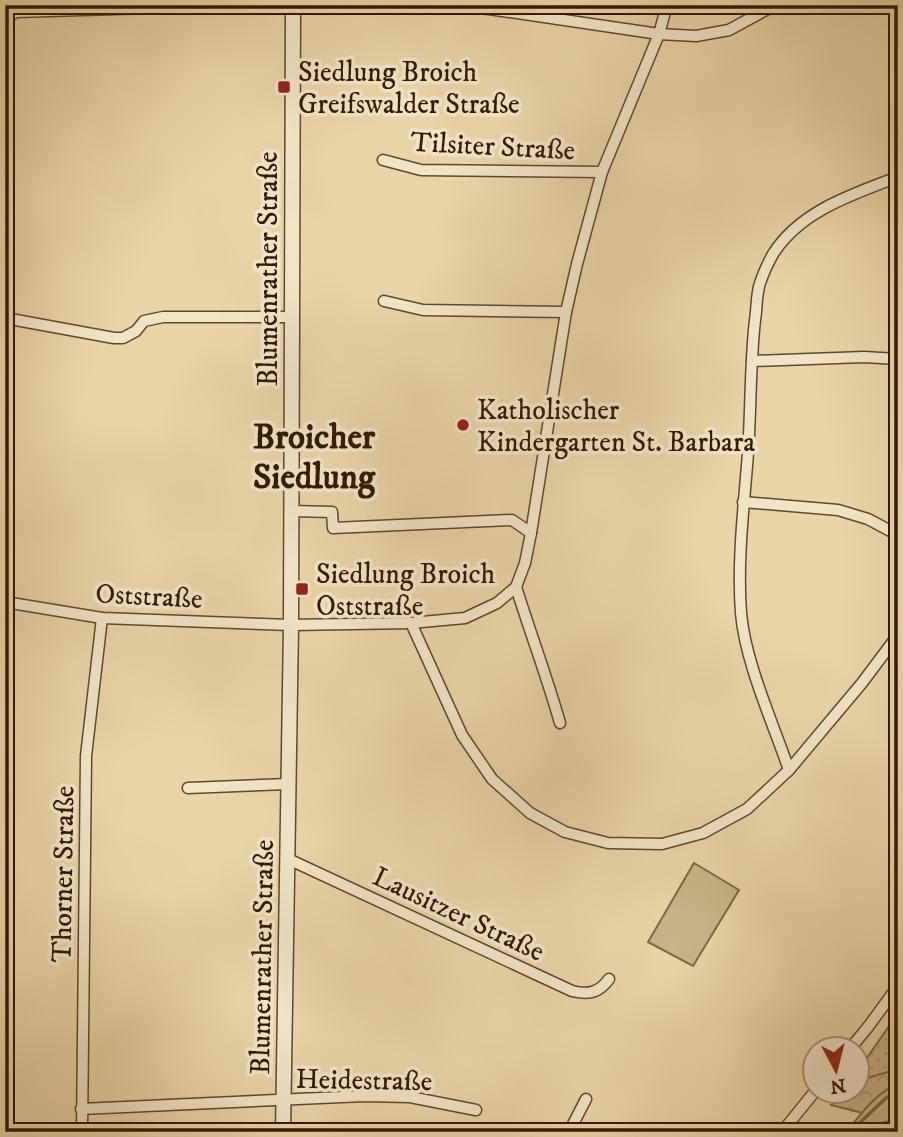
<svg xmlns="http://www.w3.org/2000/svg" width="903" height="1137" viewBox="0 0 903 1137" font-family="'IM FELL DW Pica',serif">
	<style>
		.grass { fill: url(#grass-dots); stroke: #7e6746; stroke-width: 2 }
		.forest { fill: url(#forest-crowns); stroke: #7e6746; stroke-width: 2 }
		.green { fill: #cab48b; stroke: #7e6746; stroke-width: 2 }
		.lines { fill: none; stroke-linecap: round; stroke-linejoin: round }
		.stream { stroke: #7b6442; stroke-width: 3.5 }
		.minor-casing { stroke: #60482a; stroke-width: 13 }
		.tertiary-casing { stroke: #60482a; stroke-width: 17 }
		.minor { stroke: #f1e3c6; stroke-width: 10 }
		.tertiary { stroke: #f1e3c6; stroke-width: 14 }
		.poi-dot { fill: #8f2418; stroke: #f1e3c6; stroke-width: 2.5 }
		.labels { text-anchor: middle; stroke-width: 7; stroke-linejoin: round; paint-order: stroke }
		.poi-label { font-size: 28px; fill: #331a00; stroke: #f1e3c6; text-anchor: start }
		.street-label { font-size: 28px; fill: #331a00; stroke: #f1e3c6 }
		.district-label { font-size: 35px; font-weight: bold; fill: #331a00; stroke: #f1e3c6 }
	</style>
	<defs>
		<pattern id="grass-dots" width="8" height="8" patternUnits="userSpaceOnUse" patternTransform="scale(1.75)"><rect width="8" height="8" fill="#cab48b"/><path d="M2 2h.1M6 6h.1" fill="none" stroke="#ae9a76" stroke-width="1.8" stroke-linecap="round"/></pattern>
		<pattern id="forest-crowns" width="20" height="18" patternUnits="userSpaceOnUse" patternTransform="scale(1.75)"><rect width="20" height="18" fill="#cab48b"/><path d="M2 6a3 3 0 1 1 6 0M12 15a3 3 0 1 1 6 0" fill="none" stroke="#ae9a76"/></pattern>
	</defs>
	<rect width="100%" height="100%" fill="#e9d4a7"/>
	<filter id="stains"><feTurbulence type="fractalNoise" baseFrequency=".00286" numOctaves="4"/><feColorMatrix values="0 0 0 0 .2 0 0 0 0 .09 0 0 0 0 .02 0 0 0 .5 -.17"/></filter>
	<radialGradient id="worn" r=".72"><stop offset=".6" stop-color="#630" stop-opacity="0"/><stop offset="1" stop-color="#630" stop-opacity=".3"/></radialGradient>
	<!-- grass -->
	<path class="grass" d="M898,1013V1069L858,1081V1071Z"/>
	<!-- forest -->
	<path class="forest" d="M898,1069V1116H874L831,1105L842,1092H858V1081Z"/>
	<!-- green -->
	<g class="green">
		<path d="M694,863L739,890L693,966L648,942Z"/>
		<path d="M898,1084V1119L856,1129L852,1125C865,1109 878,1092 898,1084Z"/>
	</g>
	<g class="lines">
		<!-- stream -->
		<path class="stream" d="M850,1132L886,1098L898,1092"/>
		<defs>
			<g id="minor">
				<path d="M429,5L489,9L659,34L696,36L729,30L775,5"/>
				<path d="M5,19L16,12L248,5"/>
				<path d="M383,160L421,170L602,172"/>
				<path d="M384,301L423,310L566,312"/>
				<path d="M5,318L114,338H123L136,331L144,321L163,317H291"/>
				<path d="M752,361L864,357L898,359"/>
				<path d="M743,502L838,510L868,519L898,535"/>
				<path d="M292,511L332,512L333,528L512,520L531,533"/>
				<path d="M516,587C530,632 547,677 560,723"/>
				<path d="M5,602L102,618L291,625L411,623L465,618L497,603L516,587L525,563L531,533L566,312L577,264L602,172L659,34L667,5"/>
				<path d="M411,623L462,735L492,779L530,813L565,832L608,843L662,844L703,833L747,809L789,770L862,683L898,635"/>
				<path d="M789,770C773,723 745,662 741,613C737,560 744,506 748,453C751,409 750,364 755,320C757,309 756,295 760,283C763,274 768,263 773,254C800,211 853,194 898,177"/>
				<path d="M188,788L288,784"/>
				<path d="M288,859L572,991C588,995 599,993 609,979"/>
				<path d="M849,1050L868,1027L898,986"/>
				<path d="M81,1109L364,1096L410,1097L476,1110"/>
				<path d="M82,1132L86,756L102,618"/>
				<path d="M569,1132L586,1099"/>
				<path d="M782,1132L816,1090"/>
			</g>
			<path id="tertiary" d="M283,1132L291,625L293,5"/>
		</defs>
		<!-- minor casing -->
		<use href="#minor" class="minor-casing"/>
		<!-- tertiary casing -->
		<use href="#tertiary" class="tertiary-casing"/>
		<!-- minor -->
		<use href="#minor" class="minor"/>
		<!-- tertiary -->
		<use href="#tertiary" class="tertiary"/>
	</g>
	<!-- markers -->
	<g class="poi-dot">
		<rect x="277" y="80" width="14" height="14" rx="3.5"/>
		<circle cx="463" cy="425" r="7"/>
		<rect x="295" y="582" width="14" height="14" rx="3.5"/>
	</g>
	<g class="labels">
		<!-- poi labels -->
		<g class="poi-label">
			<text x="298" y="81">Siedlung Broich<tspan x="298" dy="32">Greifswalder Straße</tspan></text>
			<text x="477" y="419">Katholischer<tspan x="477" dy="32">Kindergarten St. Barbara</tspan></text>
			<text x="316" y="583">Siedlung Broich<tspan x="316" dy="32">Oststraße</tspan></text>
		</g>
		<!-- street labels -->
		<g class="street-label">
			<text transform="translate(493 145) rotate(3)" y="10">Tilsiter Straße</text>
			<text transform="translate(267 269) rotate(-90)" y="10">Blumenrather Straße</text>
			<text transform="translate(149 595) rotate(3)" y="10">Oststraße</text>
			<text transform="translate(62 874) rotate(-89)" y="10">Thorner Straße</text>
			<text transform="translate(459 913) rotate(25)" y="10">Lausitzer Straße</text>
			<text transform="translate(261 957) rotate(-89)" y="10">Blumenrather Straße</text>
			<text transform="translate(364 1079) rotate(1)" y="10">Heidestraße</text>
		</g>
		<!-- district labels -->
		<g class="district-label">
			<text x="314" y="448">Broicher<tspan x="314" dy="40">Siedlung</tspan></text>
		</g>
	</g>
	<!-- margin -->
	<rect width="903" height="1137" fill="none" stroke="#e9d4a7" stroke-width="28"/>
	<rect x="7" y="7" width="889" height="1123" fill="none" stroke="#331a00" stroke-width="3.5"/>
	<rect x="14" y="14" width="875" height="1109" fill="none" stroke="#331a00" stroke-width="2"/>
	<!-- north arrow -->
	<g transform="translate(836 1070) rotate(173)"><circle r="33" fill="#f1e3c6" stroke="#a59377" stroke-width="2"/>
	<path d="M0-5L12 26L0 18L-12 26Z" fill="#8f2418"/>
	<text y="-10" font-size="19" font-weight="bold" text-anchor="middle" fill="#331a00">N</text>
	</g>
	<rect width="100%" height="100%" filter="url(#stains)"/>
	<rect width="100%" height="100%" fill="url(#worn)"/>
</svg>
